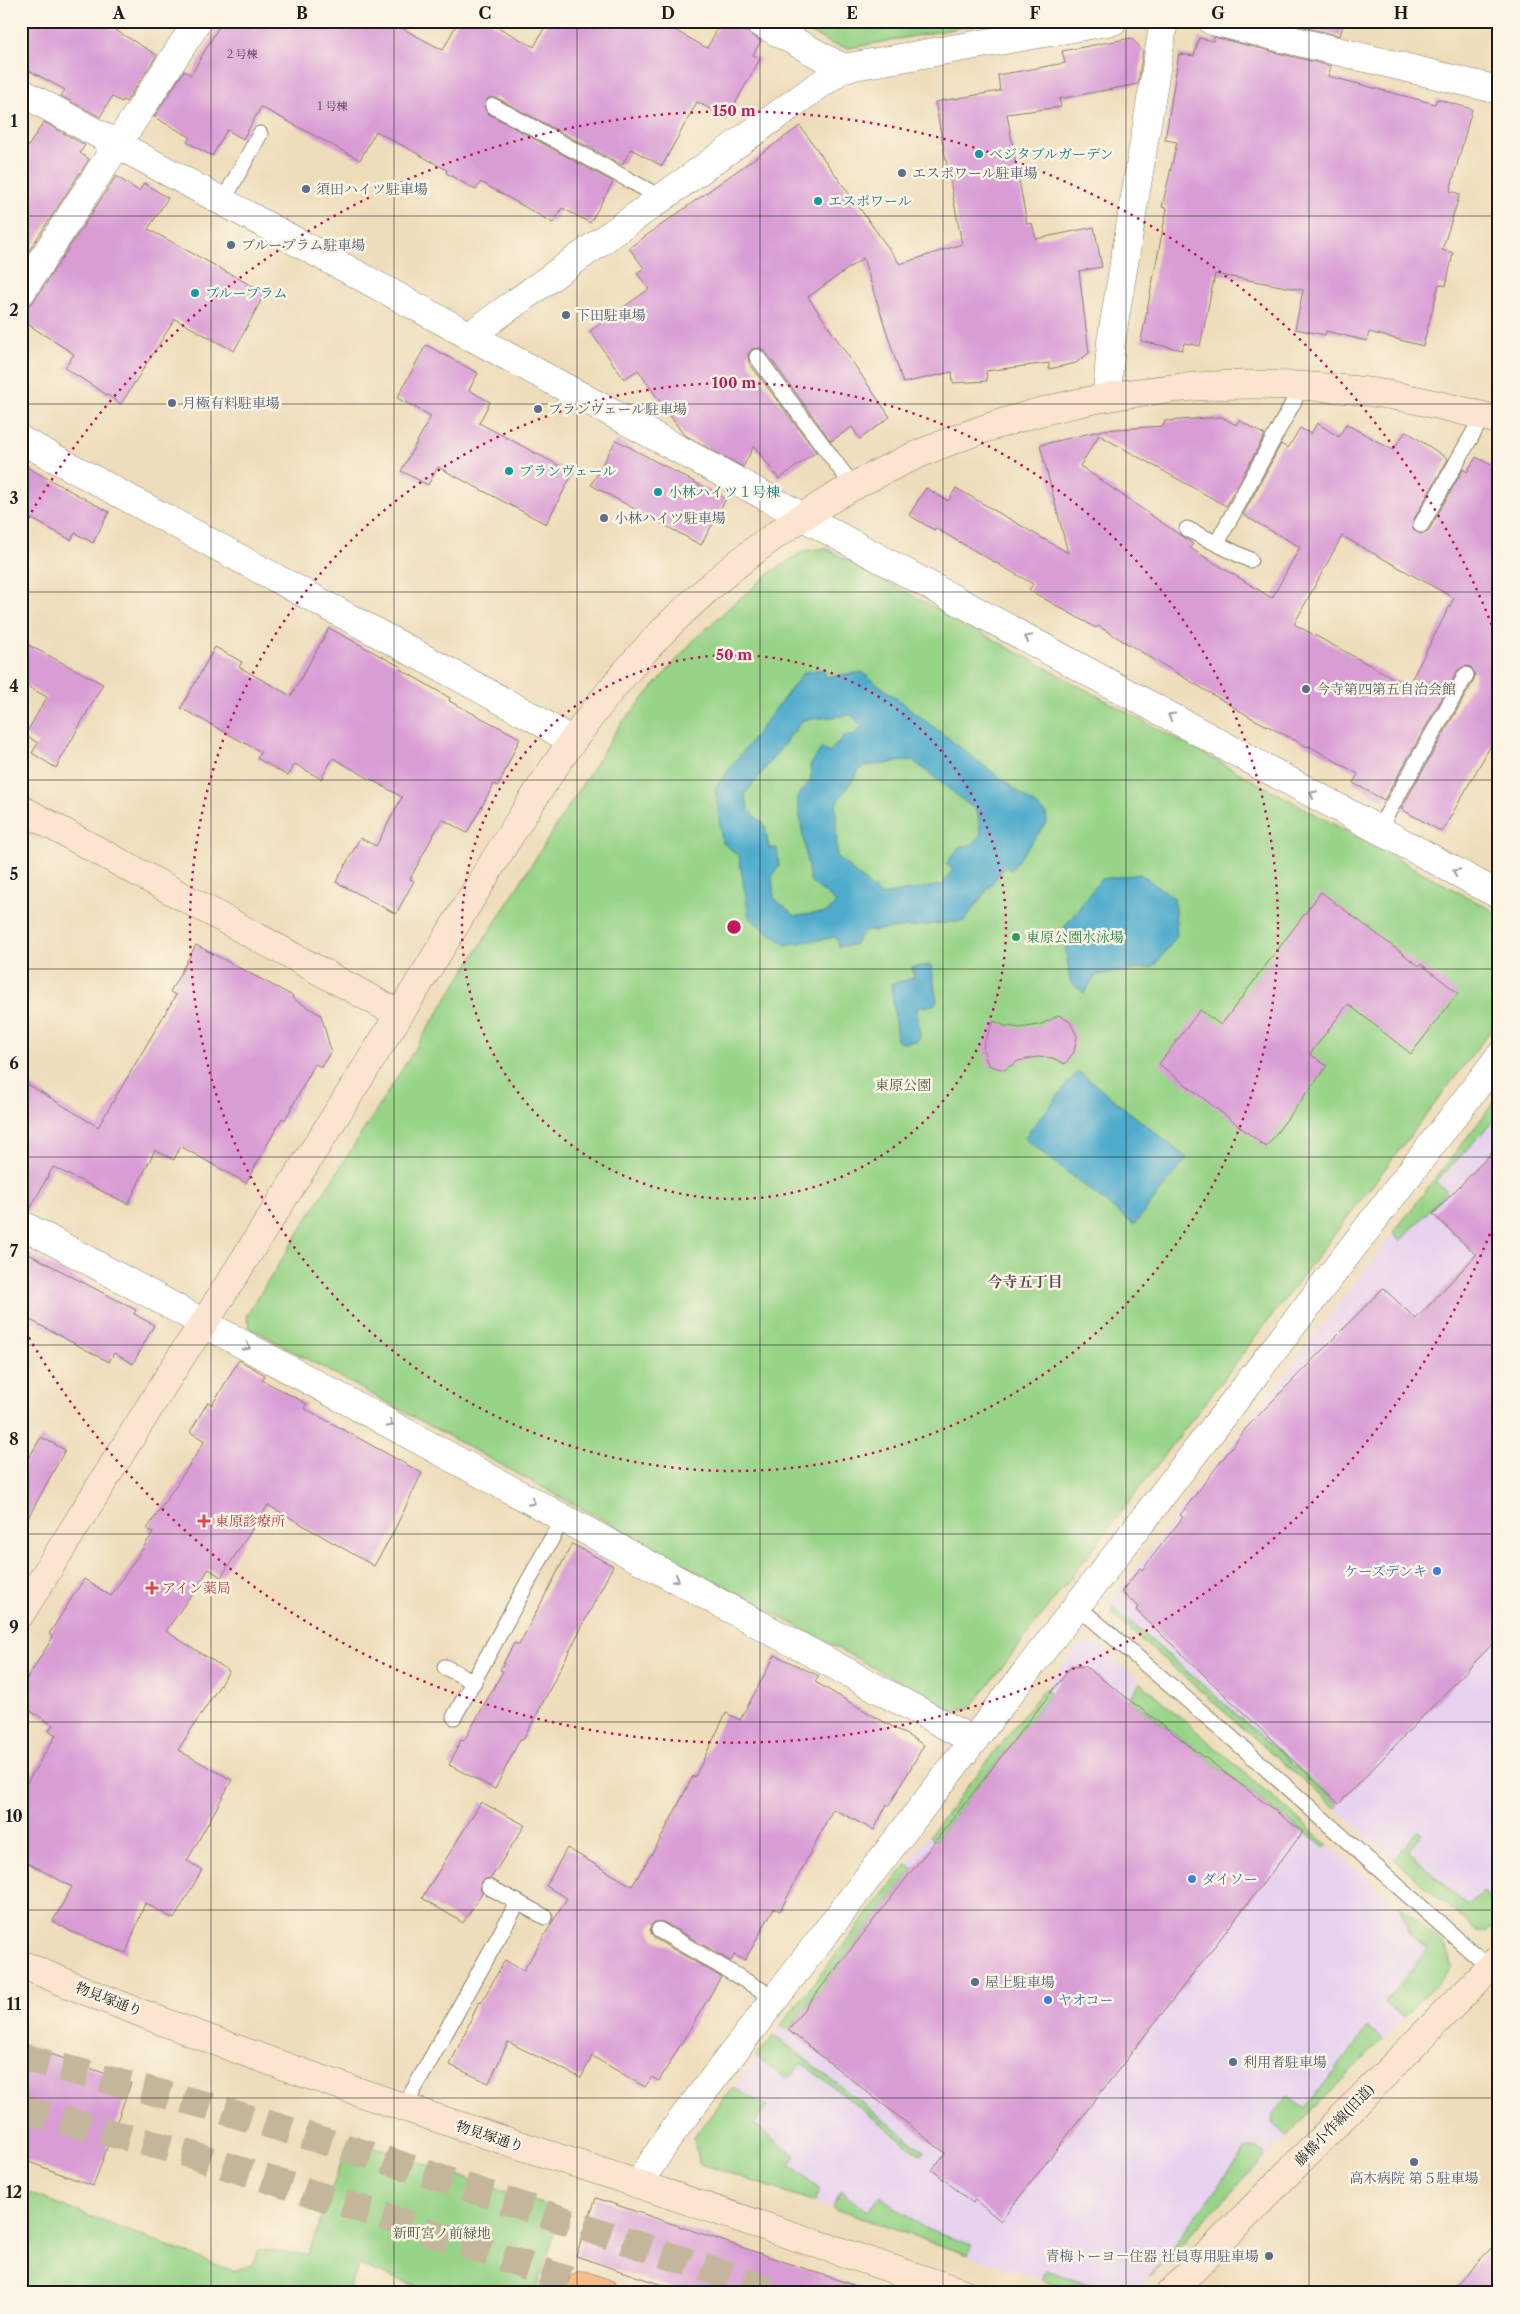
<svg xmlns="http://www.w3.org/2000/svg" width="1520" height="2314" viewBox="0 0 1520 2314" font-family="'Libre Caslon Text','Noto Serif JP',serif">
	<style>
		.built { fill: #e7d2ef }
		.green { fill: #98d488; stroke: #5a7852 }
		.water { fill: #4eabcc; stroke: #356474; fill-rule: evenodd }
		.building { fill: #d99dd6; fill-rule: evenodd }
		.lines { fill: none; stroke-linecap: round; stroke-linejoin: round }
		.highway-tunnel { stroke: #c4b69a; stroke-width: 28; stroke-dasharray: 28 14; stroke-linecap: butt }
		.lane-casing { stroke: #857c6b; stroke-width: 17 }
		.street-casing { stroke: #857c6b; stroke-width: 29 }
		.secondary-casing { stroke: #857c6b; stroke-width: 29 }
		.highway-casing { stroke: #857c6b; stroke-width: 29 }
		.lane { stroke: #fff; stroke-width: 15 }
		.street { stroke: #fff; stroke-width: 28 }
		.secondary { stroke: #fce5d0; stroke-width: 28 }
		.highway { stroke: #f8bd89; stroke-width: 28 }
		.oneway { stroke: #999 }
		.grid { fill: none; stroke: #1c1c1c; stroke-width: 1; stroke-opacity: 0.55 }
		.ring { fill: none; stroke: #c2185b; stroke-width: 2.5; stroke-dasharray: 2.5 5 }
		.culture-dot { fill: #0f9aa8; stroke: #fcf5e5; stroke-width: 2 }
		.service-dot { fill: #5c6f8a; stroke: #fcf5e5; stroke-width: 2 }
		.leisure-dot { fill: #2e9e5b; stroke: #fcf5e5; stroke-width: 2 }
		.health-dot { fill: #e0444e; stroke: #fcf5e5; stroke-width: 2 }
		.shop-dot { fill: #3f7fe0; stroke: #fcf5e5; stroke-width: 2 }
		.labels { text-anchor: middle; stroke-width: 5; stroke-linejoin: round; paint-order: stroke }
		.number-label { font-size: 11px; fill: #4b3c4a }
		.culture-label { font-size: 14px; fill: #0d838f; stroke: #fcf5e5; text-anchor: start }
		.service-label { font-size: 14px; fill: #4e5e75; stroke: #fcf5e5; text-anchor: start }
		.leisure-label { font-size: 14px; fill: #27864d; stroke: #fcf5e5; text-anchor: start }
		.park-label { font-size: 14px; fill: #475c42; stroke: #fcf5e5 }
		.health-label { font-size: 14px; fill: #be3a42; stroke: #fcf5e5; text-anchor: start }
		.shop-label { font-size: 14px; fill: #366cbe; stroke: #fcf5e5; text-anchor: start }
		.street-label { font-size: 14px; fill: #1c1c1c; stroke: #fcf5e5 }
		.neighbourhood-label { font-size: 15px; font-weight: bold; fill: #5e495d; stroke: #fcf5e5 }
		.centre { fill: #c2185b; stroke: #fcf5e5; stroke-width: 2.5 }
		.ring-label { font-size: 15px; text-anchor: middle; font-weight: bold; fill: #c2185b; stroke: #fcf5e5; stroke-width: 5; stroke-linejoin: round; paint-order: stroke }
		.neatline { fill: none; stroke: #1c1c1c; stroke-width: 2 }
		.grid-label { font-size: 16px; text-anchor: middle; font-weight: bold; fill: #1c1c1c }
	</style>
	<rect width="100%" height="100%" fill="#fcf5e5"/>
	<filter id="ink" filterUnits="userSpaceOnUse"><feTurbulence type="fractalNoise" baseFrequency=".02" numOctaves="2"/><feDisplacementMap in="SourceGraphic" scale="10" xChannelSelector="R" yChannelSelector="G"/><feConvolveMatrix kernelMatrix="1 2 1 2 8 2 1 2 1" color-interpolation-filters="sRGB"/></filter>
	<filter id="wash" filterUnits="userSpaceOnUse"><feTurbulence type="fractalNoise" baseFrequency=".0096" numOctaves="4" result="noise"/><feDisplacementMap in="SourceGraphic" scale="20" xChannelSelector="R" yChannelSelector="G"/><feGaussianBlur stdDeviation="1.12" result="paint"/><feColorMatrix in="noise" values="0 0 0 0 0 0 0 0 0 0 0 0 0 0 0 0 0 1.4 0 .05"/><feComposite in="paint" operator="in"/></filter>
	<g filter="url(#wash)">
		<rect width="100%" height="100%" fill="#eeddba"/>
		<!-- built -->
		<g class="built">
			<path d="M1499,1096V1921L1487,1932H1477L1113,1615L1112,1599Z"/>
			<path d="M1095,1643L1446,1947L1452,1968L1134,2293H1079L698,2163L694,2137L1079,1645Z"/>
		</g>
		<!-- green -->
		<g class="green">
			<path d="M790,21H997L849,48L832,44Z"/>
			<path d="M825,548L1499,914V1020L970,1709L955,1712L250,1328L246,1316L620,725L694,640L730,607L769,574L804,551Z"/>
			<path d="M1499,1096V1115L1436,1182L1447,1192L1400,1241L1393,1233Z"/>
			<path d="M1112,1606L1339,1804L1335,1808L1113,1615Z"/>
			<path d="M1141,1683L1328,1845L1325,1848L1129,1699Z"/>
			<path d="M1044,1689L1050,1694L935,1841L929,1836Z"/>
			<path d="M1419,1830L1423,1833L1407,1851L1468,1906L1482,1891L1499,1905V1921L1487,1932H1477L1394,1859Z"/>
			<path d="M907,1864L914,1869L788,2030L781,2025Z"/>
			<path d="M1399,1905L1446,1947L1452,1968L1404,2017L1385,2004L1428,1949L1411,1936Z"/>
			<path d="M1368,2028L1382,2039L1287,2136L1273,2125L1272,2116L1287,2096L1305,2109Z"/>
			<path d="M774,2035L924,2151L921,2155L802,2063L791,2076L784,2077L757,2057Z"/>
			<path d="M733,2087C745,2096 756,2098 767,2107L754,2124L796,2157L790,2165L820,2188L815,2202L698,2163L694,2137Z"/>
			<path d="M350,2138L562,2211L535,2293H433L358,2264L348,2293H220L200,2286L198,2293H43L21,2285V2190L233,2271L252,2265L258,2250L308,2255Z"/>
			<path d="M1256,2148L1266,2156L1150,2277L1245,2150Z"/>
			<path d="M841,2192L867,2211L880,2196L925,2229L972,2245L969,2255L832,2208Z"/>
			<path d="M1046,2270L1112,2293H1079L1042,2280Z"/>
		</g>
		<!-- water -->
		<g class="water">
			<path d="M824,669L826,677L862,672L1046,813L1047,822L1011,870L1005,866L964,921L863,932L854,945L839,947L836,937L786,945L749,918L739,856L722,842L715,788L804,672ZM851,715L862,726L856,734L844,736L829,753L822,748L810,765L811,780L797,797L810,881L836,902L828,912L795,916L774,898L772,877L779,866L777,848H769L765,825L749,811L745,794L803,720ZM912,760L977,811L981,834L972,845L960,846L946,864L953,869L942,885L880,895L837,857L836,803L862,767Z"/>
			<path d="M1140,874L1174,898L1177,936L1154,967L1096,975L1084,993L1070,982L1063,929L1101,879Z"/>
			<path d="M931,965L937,1001L934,1005L917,1008L920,1036L917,1041L901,1043L897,1040L891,984L914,978L912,967Z"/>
			<path d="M1078,1071L1187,1158L1134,1225L1024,1138Z"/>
		</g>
		<g id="blocks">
			<!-- building -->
			<g class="building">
				<path d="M21,21H100L157,55L126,102L123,100L122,102L112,97L100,117L61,96L65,90L21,66Z"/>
				<path d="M222,21H388L443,50L458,21H487L534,47L548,21H658L707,48L722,21H741L744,30L761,41L753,55L760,59L727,118L697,102L662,166L631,149L622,165L497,98H488L484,107L489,114L613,182L590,223L562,208L553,223L481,182L476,190L446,173L447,170L376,131L360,160L261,107L243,139L227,130L212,156L187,142L190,137L154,117L184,71L191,75Z"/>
				<path d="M1280,21H1344L1340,36Z"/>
				<path d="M1214,37L1331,66L1328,76L1435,104L1437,99L1472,109L1450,191L1460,194L1442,250L1453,253L1446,286L1439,284L1423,346L1369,332L1367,341L1326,331L1325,335L1295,329L1303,290L1215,274L1200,346L1184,343L1182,350L1141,341L1167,208L1162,207L1177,142L1165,140L1179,54L1194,56L1199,38L1213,41Z"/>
				<path d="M1131,38L1143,50L1138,84L1059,99L1061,107L1007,114L1027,224L1032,223L1036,239L1094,227L1102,267L1079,271L1089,353L1076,363L1049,369V363L986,371L987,381L953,383L952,372L903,383L863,258L808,297L890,417L860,439L852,427L831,441L765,351L760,348L752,349L748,354L749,363L816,452L779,479L754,446L743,467L683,434L638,370L624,379L590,331L649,289L637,273L644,268L629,248L800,126L900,264L962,244L935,102L1000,91L998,75L1065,63L1062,51Z"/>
				<path d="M44,122L85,145L80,153L89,159L21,263V157Z"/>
				<path d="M116,176L139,191L144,183L168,198L148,229L265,293L234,351L175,319L121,404L65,368L74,354L21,320V307L28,306L34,301Z"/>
				<path d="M426,345L478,373L469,390L490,402L479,423L573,473L546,524L438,467L428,485L401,471L431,416L397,398Z"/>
				<path d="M1222,417L1236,425L1239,420L1265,435L1226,506L1099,435L1080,466L1193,544L1190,548L1272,598L1300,547L1243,515L1281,444L1288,448L1300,428L1311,434L1317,423L1339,437L1346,424L1393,450L1406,431L1448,459L1413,521V530L1421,534L1429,530L1463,469L1467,472L1476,457L1499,469V731L1442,832L1401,809L1474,680L1475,674L1471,667L1465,666L1458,670L1384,800L1353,783L1358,774L1309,746L1308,747L1250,717L1098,626L1096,628L1029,590L1033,584L935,528L934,530L909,515L926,488L948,501L956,488L1068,553L1040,445L1103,430L1163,426L1165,421ZM1342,536L1454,598L1408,686L1294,624Z"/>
				<path d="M616,440L726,499L701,545L591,485Z"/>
				<path d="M21,464L109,512L93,543L75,533L71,540L21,513Z"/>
				<path d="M329,628L401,667L400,669L450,698L449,701L520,738L498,786L494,784L467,833L442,819L410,879L414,881L396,914L336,882L360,838L376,846L402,797L333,758L321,779L295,764L288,776L257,758L261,752L181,708L215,647L242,662L239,667L291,696Z"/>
				<path d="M21,641L103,684L56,768L32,753L38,743L25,735L47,697L21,683Z"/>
				<path d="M1321,892L1419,966L1421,964L1458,993L1411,1054L1348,1004L1310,1054L1327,1066L1266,1147L1159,1064L1200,1010L1221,1025Z"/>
				<path d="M196,945L293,996L292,998L321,1015L331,1051L321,1067L315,1064L285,1120L282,1118L246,1183L180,1146L174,1160L155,1150L128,1204L53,1167L29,1211L21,1208V1080L98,1127L176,995L170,992Z"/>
				<path d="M1059,1015L1070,1022L1077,1036L1074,1052L1065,1064L1053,1058L1037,1057L1018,1061L1004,1070L988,1065L983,1049L984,1042L994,1021L1005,1026L1021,1028L1042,1024Z"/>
				<path d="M1499,1145V1637L1339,1804L1136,1610L1139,1607L1121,1592L1140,1568L1142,1570L1183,1517L1180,1515L1247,1427L1383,1288L1416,1319L1476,1255L1433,1214Z"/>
				<path d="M21,1250L136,1310L134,1314L154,1325L133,1364L114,1353L109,1362L21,1315Z"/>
				<path d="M239,1360L265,1375L262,1380L307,1404L304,1408L422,1473L392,1535L374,1566L268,1505L221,1577L209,1569L166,1631L229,1671L178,1750L232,1780L187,1861L202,1870L174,1919L145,1903L126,1953L74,1933L53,1921L72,1887L21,1859V1792L56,1735L49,1731L53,1725L21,1705V1688L53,1637L49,1634L84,1579L111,1596L153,1533L147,1529L205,1441L190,1432L208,1402L212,1405Z"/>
				<path d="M41,1437L65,1450L21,1531V1471Z"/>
				<path d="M572,1544L613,1566L537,1714L523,1740L520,1739L495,1789L449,1765L461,1740L464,1741L503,1671L500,1670L514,1643L519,1645Z"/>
				<path d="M775,1655L819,1676L815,1682L924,1745L889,1806L887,1804L874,1830L833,1809L780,1911L774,1908L745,1960L734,1955L731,1961L663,1922H655L651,1925L650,1930L654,1938L721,1977L659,2081L652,2077L645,2087L592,2056L581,2078L508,2042L489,2083L450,2065L479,2002L481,2003L505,1960L523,1971L567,1898L546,1886L567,1848L632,1886L660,1840L693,1776L695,1777L726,1713L740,1720Z"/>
				<path d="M1085,1666L1303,1832L1001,2221L975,2200L973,2203L932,2170L945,2153L788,2030L1071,1667Z"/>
				<path d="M481,1802L525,1825L491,1878L484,1879L481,1882L480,1888L482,1893L463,1923L422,1898Z"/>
				<path d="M21,2043L131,2083L93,2186L21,2159Z"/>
				<path d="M596,2198L862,2288L861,2293H686L576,2256Z"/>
				<path d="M1499,2241V2293H1449Z"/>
			</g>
		</g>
	</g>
	<g filter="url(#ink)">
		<use href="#blocks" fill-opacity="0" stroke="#857c6b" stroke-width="1"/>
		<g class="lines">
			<!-- highway-tunnel -->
			<g class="highway-tunnel">
				<path d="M21,2057L209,2106L395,2163L779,2293"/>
				<path d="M21,2109L189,2154L383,2216L582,2285"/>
			</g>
			<defs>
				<g id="lane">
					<path d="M493,106L662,198"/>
					<path d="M223,201L260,134"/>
					<path d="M757,357L853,486"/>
					<path d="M1421,525L1483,416"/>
					<path d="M1187,529L1250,560"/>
					<path d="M1217,543L1302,386"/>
					<path d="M1378,830L1466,675"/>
					<path d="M1077,1606L1225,1732L1493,1971"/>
					<path d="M445,1667L474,1682"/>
					<path d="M454,1717L563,1518"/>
					<path d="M489,1887L545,1917"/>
					<path d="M659,1930L775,1998"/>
					<path d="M403,2109L518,1902"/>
				</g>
				<g id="street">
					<path d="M757,21L843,68"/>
					<path d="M1212,21L1499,90"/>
					<path d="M21,92L1499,895"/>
					<path d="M21,292L198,21"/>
					<path d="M469,336L843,68L1113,21"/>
					<path d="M1107,395L1111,342L1164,21"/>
					<path d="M21,440L538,720L571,741"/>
					<path d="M21,1224L974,1741"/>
					<path d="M638,2184L673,2131L1499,1057"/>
				</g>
				<g id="secondary">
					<path d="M21,809L399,1014"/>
					<path d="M21,1613L184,1352L204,1323C282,1200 361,1077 437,954C506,843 570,727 662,632C846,445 1094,362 1354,390C1403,395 1451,408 1499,420"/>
					<path d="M21,1964C207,2044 400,2107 593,2169C717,2210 841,2251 964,2293"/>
					<path d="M1170,2293L1499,1958"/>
				</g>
				<path id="highway" d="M582,2285L605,2293"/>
			</defs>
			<!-- lane casing -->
			<use href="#lane" class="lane-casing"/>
			<!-- street casing -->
			<use href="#street" class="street-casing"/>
			<!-- secondary casing -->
			<use href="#secondary" class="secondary-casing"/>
			<!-- highway casing -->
			<use href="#highway" class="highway-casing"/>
			<!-- lane -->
			<use href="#lane" class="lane"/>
			<!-- street -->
			<use href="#street" class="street"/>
			<!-- secondary -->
			<use href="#secondary" class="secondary"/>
			<!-- highway -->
			<use href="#highway" class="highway"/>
		</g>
		<!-- one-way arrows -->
		<defs><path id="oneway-chevron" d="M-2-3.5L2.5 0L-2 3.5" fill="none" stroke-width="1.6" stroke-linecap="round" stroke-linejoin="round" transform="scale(1.25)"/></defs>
		<g class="oneway">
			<use href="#oneway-chevron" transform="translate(1028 638) rotate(-151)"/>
			<use href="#oneway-chevron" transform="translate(1171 716) rotate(-151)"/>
			<use href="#oneway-chevron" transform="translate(1313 794) rotate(-151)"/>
			<use href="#oneway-chevron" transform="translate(1456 872) rotate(-152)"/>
			<use href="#oneway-chevron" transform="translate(247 1347) rotate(28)"/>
			<use href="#oneway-chevron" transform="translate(390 1424) rotate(28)"/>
			<use href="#oneway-chevron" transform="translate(532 1502) rotate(28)"/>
			<use href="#oneway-chevron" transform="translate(676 1579) rotate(28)"/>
		</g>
	</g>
	<!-- grid -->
	<path class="grid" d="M211,21V2293M394,21V2293M577,21V2293M760,21V2293M943,21V2293M1126,21V2293M1309,21V2293M21,216H1499M21,404H1499M21,592H1499M21,780H1499M21,969H1499M21,1157H1499M21,1345H1499M21,1534H1499M21,1722H1499M21,1910H1499M21,2098H1499"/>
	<!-- distance rings -->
	<g class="ring">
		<circle cx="734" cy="927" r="272"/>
		<circle cx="734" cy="927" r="544"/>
		<path d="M1498 1213A816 816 0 0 1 24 1329M24 525A816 816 0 0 1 1498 641"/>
	</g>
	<!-- markers -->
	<g class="culture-dot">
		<circle cx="979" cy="154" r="5"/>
		<circle cx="818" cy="201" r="5"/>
		<circle cx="195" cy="293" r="5"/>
		<circle cx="509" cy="471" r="5"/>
		<circle cx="658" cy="492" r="5"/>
	</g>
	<g class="service-dot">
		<circle cx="902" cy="173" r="5"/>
		<circle cx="306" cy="189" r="5"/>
		<circle cx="231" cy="245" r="5"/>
		<circle cx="566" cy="315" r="5"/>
		<circle cx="172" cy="403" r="5"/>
		<circle cx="538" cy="409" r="5"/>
		<circle cx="604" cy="518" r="5"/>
		<circle cx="1306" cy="689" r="5"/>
		<circle cx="975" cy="1982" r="5"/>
		<circle cx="1233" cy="2062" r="5"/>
		<circle cx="1414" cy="2162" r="5"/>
		<circle cx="1269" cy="2256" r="5"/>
	</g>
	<circle class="leisure-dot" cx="1016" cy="937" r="5"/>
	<g class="health-dot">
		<path d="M201.5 1513.5h5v5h5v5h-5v5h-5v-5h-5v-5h5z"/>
		<path d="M149.5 1580.5h5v5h5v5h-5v5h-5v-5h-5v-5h5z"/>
	</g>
	<g class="shop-dot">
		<circle cx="1437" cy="1571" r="5"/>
		<circle cx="1192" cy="1879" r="5"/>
		<circle cx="1048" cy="2000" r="5"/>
	</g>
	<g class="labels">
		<!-- number labels -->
		<g class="number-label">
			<text x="241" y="58">２号棟</text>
			<text x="331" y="110">１号棟</text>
		</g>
		<!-- culture labels -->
		<g class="culture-label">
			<text x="989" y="159">ベジタブルガーデン</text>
			<text x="828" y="206">エスポワール</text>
			<text x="205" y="298">ブループラム</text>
			<text x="519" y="476">ブランヴェール</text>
			<text x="668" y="497">小林ハイツ１号棟</text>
		</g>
		<!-- service labels -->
		<g class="service-label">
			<text x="912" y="178">エスポワール駐車場</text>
			<text x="316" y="194">須田ハイツ駐車場</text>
			<text x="241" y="250">ブループラム駐車場</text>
			<text x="576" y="320">下田駐車場</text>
			<text x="182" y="408">月極有料駐車場</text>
			<text x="548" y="414">ブランヴェール駐車場</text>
			<text x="614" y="523">小林ハイツ駐車場</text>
			<text x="1316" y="694">今寺第四第五自治会館</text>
			<text x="985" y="1987">屋上駐車場</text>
			<text x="1243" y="2067">利用者駐車場</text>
			<text x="1414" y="2183" text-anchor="middle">高木病院 第５駐車場</text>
			<text x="1259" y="2261" text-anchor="end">青梅トーヨ－住器 社員専用駐車場</text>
		</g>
		<!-- leisure labels -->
		<g class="leisure-label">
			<text x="1026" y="942">東原公園水泳場</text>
		</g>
		<!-- park labels -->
		<g class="park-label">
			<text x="903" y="1090">東原公園</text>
			<text x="442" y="2238">新町宮ノ前緑地</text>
		</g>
		<!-- health labels -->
		<g class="health-label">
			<text x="215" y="1526">東原診療所</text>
			<text x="162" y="1593">アイン薬局</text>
		</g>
		<!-- shop labels -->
		<g class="shop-label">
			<text x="1427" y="1576" text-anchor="end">ケーズデンキ</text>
			<text x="1202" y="1884">ダイソー</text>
			<text x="1058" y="2005">ヤオコー</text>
		</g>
		<!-- street labels -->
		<g class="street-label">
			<text transform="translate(109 1999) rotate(21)" y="5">物見塚通り</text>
			<text transform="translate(1334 2125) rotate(-46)" y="5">藤橋小作線(旧道)</text>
			<text transform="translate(490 2136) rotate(18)" y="5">物見塚通り</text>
		</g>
		<!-- neighbourhood labels -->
		<g class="neighbourhood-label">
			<text x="1025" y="1287">今寺五丁目</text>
		</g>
	</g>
	<circle cx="734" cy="927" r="8" class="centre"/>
	<g class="ring-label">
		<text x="734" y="116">150 m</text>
		<text x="734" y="388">100 m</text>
		<text x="734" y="660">50 m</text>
	</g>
	<!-- margin -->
	<rect width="1520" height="2314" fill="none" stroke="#fcf5e5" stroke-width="55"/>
	<rect x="28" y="28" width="1464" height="2258" class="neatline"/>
	<g class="grid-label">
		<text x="119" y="19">A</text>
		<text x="302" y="19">B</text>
		<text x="485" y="19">C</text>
		<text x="668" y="19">D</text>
		<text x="852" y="19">E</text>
		<text x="1035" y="19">F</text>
		<text x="1218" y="19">G</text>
		<text x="1401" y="19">H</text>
		<text x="14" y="127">1</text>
		<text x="14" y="316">2</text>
		<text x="14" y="504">3</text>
		<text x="14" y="692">4</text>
		<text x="14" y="880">5</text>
		<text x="14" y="1069">6</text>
		<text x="14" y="1257">7</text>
		<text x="14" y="1445">8</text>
		<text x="14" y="1633">9</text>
		<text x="14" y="1822">10</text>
		<text x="14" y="2010">11</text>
		<text x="14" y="2198">12</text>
	</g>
</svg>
